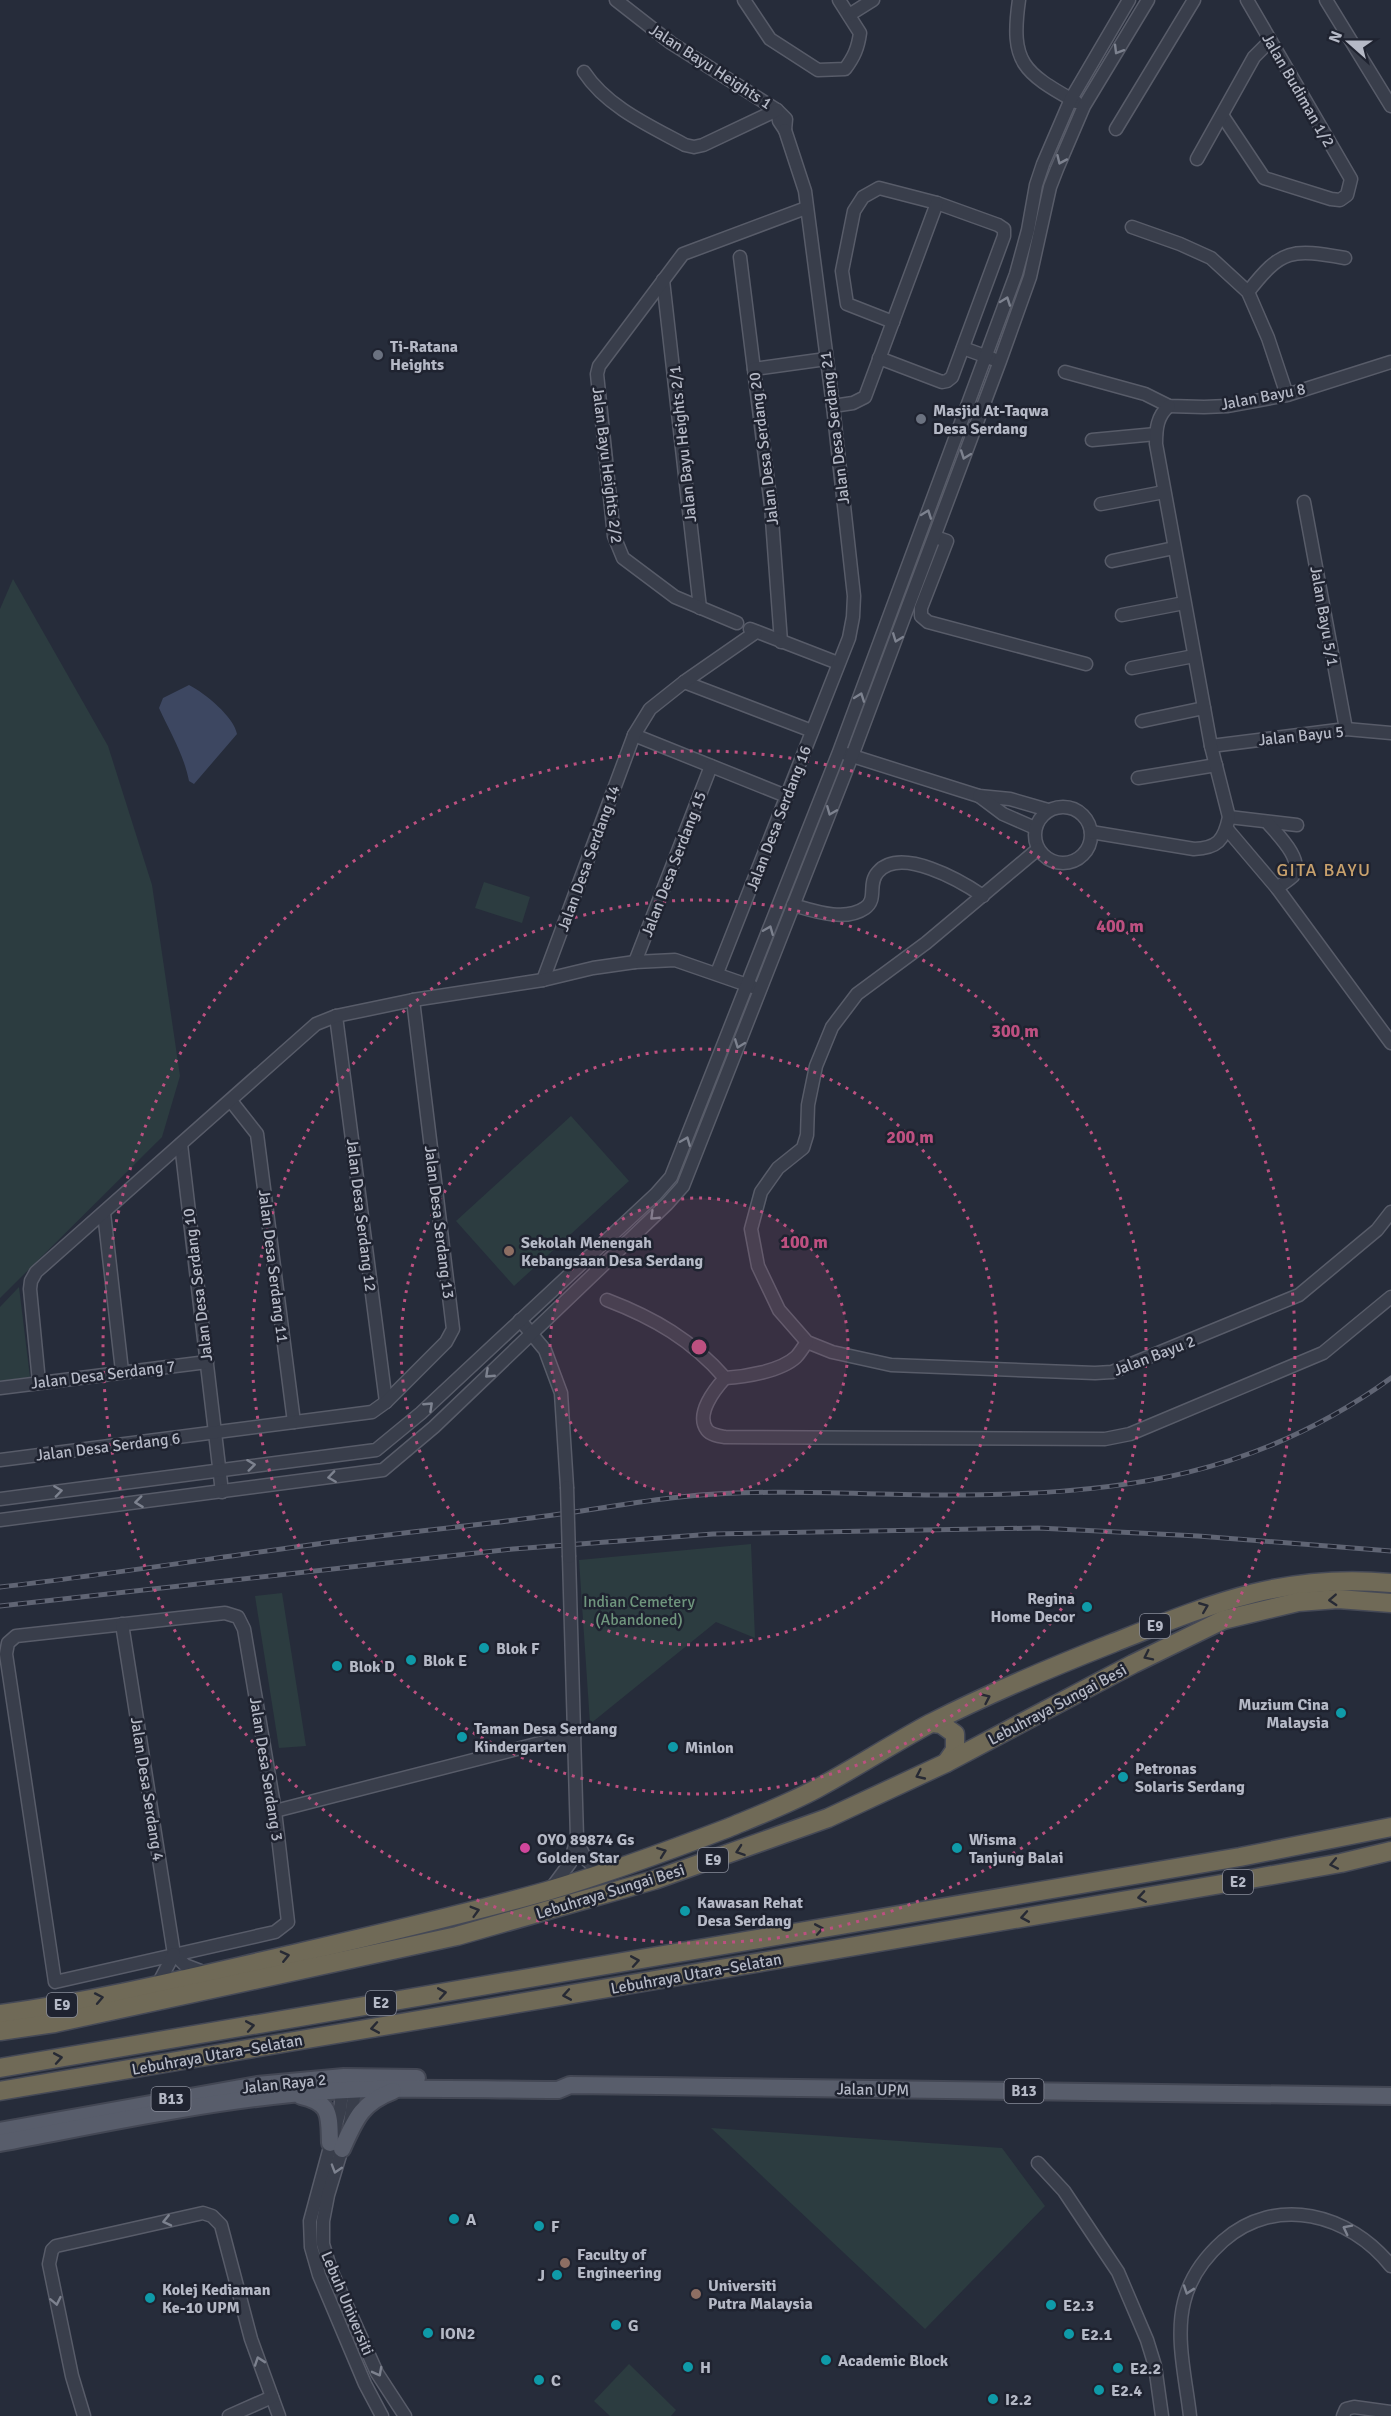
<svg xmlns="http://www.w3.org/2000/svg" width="1391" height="2416" viewBox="0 0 1391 2416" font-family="Signika,sans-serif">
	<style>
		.green { fill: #2c3c40 }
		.water { fill: #3d4761 }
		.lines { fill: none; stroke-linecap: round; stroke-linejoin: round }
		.minor-casing { stroke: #585c69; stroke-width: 15 }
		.major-casing { stroke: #434754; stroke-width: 20 }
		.highway-casing { stroke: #454956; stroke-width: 21 }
		.minor { stroke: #393e4b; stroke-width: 12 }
		.major { stroke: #585d6b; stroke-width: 16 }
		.highway { stroke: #706a57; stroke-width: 18 }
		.rail-casing { stroke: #606574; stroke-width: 5 }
		.rail { stroke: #1f2330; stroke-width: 3; stroke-dasharray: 9; stroke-linecap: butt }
		.minor-bridge-casing { stroke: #585c69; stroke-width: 15; stroke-linecap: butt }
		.minor-bridge { stroke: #393e4b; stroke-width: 12 }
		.oneway { stroke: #7d828f }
		.oneway2 { stroke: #272a34 }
		.ring { fill: none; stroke: #bd5080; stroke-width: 3; stroke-dasharray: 3 6 }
		.worship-dot { fill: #6b7280; stroke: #1f2330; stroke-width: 2 }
		.education-dot { fill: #8d6e63; stroke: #1f2330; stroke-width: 2 }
		.culture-dot { fill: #0f9aa8; stroke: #1f2330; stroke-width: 2 }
		.hotel-dot { fill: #d1479c; stroke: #1f2330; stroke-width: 2 }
		.labels { text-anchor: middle; stroke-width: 5; stroke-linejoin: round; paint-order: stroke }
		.shield { fill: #1f2330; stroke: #888c99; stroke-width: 1.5 }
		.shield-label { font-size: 15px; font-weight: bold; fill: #b5b9c6 }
		.street-label { font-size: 16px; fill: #b5b9c6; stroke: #1f2330 }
		.poi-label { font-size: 16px; font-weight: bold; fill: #b5b9c6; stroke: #1f2330; text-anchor: start }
		.park-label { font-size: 16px; fill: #6f957d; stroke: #1f2330 }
		.neighbourhood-label { font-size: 18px; letter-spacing: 1.5px; fill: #c9a26d; stroke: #1f2330 }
		.centre { fill: #bd5080; stroke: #1f2330; stroke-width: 3 }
		.ring-label { font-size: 18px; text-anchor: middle; font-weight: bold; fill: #bd5080; stroke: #1f2330; stroke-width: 5; stroke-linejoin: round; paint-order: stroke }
	</style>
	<rect width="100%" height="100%" fill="#262c3a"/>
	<!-- green -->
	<g class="green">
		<path d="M13,579L108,746L152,885L180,1076L162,1137L0,1298V609Z"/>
		<path d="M484,882L530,897L522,923L475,908Z"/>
		<path d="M571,1116L629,1181L514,1286L456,1221Z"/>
		<path d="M19,1287L30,1377L0,1381V1307Z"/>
		<path d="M751,1544L755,1638L716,1622L590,1724L579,1560Z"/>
		<path d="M282,1593L306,1746L279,1748L255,1596Z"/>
		<path d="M711,2128L1002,2148L1045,2206L925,2329Z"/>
		<path d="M629,2364L676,2410L671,2416H610L594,2401Z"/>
	</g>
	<!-- water -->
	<path class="water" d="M189,685C205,693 234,717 237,734L194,784L189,781C184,755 170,732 159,708L163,698Z"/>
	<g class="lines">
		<defs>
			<g id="minor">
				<path d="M616,0L671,43L777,110L786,119L785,130L779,121L777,110"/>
				<path d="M744,0L770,39L818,70L845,69C854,57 858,48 860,33L839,0"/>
				<path d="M1019,0C1010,63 1023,72 1076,102"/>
				<path d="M1326,0L1391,106"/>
				<path d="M849,15L873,0"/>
				<path d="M584,72C607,107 650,126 685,145L694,147L703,145L777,110"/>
				<path d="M1222,115L1264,178L1331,199L1340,200L1347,195L1351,179L1247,0"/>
				<path d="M1116,129L1194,0"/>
				<path d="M1197,159L1254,57L1270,41"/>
				<path d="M1132,227L1180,244L1211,258L1248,292L1268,338L1287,395"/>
				<path d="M740,257L771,506L781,642"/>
				<path d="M663,280L700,608"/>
				<path d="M1248,292C1282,248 1292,249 1345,258"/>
				<path d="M963,348L993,359"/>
				<path d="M879,358L942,382L947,381L952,377L1004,236V229L998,225L937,203L879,188L863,197L854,211L842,271L847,304L893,322"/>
				<path d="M754,369L826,359"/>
				<path d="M1065,372L1145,394L1169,406L1204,407L1228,406L1287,395L1391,362"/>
				<path d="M833,406L853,403L865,397L937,203"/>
				<path d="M1092,440L1156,434"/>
				<path d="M1304,502L1346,729"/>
				<path d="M1101,504L1164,492"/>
				<path d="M935,537L947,541L921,608V616L928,622L1086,664"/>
				<path d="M1112,561L1174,548"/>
				<path d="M1122,615L1184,603"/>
				<path d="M737,623L675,597L623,558L614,536L597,374L599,366L683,254L806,208"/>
				<path d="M750,629L838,663"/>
				<path d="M1132,668L1194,656"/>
				<path d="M684,682L812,731"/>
				<path d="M1142,721L1204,708"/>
				<path d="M634,735L786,796"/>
				<path d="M1211,746L1346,729L1391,733"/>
				<path d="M846,754L979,796L1010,799L1048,810"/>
				<path d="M1138,778L1216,765"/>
				<path d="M979,796L1003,814L1035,828"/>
				<circle cx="1063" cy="835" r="28"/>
				<path d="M1229,817L1297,825"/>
				<path d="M1267,822C1276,833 1305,860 1293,876C1289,880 1282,884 1277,888"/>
				<path d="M1227,829L1277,888L1391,1043"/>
				<path d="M1091,832L1194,849C1217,848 1224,841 1229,817L1211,746L1156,444C1156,429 1157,416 1169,406"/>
				<path d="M1038,849L926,943L857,994L832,1027L816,1066L808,1105L807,1135L803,1148L778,1168L761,1192L751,1229L758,1266L779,1310L807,1342L832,1352L891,1365L1095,1373L1112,1372L1299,1295L1377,1230L1391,1212"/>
				<path d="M793,905C814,911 845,922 865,908C878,899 867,884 878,872C901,846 961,881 983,896"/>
				<path d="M635,962L711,766"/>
				<path d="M717,973L849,638L853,617L854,596L833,406L805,191L785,130"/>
				<path d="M543,980L634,735L650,709L684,682L756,632"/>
				<path d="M336,1016L386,1402"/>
				<path d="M231,1101L257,1134L294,1422"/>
				<path d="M181,1144L222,1492"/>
				<path d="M104,1213L122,1371"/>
				<path d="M607,1300C654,1318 692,1340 725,1378C745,1377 781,1371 796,1357C800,1353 804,1346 807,1342"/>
				<path d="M520,1320L545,1350L561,1393L567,1487"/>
				<path d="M725,1378C715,1389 695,1414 707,1430C711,1435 719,1436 725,1437L1105,1439L1130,1434L1323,1353L1391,1297"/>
				<path d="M39,1382L30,1289L31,1281L36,1272L316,1024L336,1016L413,1000L543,980L593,968L635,962L675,960L753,987"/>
				<path d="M0,1388L207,1362"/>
				<path d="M0,1460L372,1412L386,1402L446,1342L453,1329L413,1000"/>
				<path d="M0,1499L376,1450L421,1413L656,1194L671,1177L839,752L1016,274L1028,230L1036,185L1043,164L1071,99L1129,0"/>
				<path d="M0,1520L383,1470L434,1427L667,1204L683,1186L852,756L1000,361L1030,277L1050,187L1057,169L1084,106L1148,0"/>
				<path d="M225,1613L238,1617L244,1629L275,1811L288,1922L275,1932L55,1982L6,1654L8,1643L16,1636Z"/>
				<path d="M122,1624L174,1954"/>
				<path d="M275,1811L540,1743L574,1738"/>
				<path d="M577,1839C584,1859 587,1865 607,1872"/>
				<path d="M550,1890L570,1863L577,1838L569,1557"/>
				<path d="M174,1954L185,1965L206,1973"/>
				<path d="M158,1984L174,1954"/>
				<path d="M343,2084L340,2110L310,2221L311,2247L319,2275L365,2384L382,2416"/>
				<path d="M350,2123L356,2084"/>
				<path d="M344,2142L328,2195L323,2221V2244L331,2270L377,2373L405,2416"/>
				<path d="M1038,2163L1064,2191L1118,2272L1147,2340L1155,2366L1162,2416"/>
				<path d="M84,2416L72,2376L49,2264L52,2250L56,2246L203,2213L212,2216L221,2225L251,2339L279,2416"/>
				<path d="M229,2416L272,2397"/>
				<path d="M1190,2416C1186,2380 1175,2338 1184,2302C1190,2277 1204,2258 1223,2241C1276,2194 1350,2214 1391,2266"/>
				<path d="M1343,2416L1346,2409L1354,2407L1391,2412"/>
			</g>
			<g id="major">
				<path d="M301,2096C332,2103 329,2116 330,2143"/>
				<path d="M0,2131L257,2085L344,2077L417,2078"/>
				<path d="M0,2143C97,2125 193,2104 291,2094C379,2085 469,2090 558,2090L570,2085L658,2086L1391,2096"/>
				<path d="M342,2149C355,2120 361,2103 393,2091"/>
			</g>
			<g id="highway">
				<path d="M933,1723L941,1724L955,1734V1750L946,1763"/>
				<path d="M0,2014C98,2001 193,1977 289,1955C375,1935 462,1915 547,1891C608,1873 668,1851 728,1828C757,1816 788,1804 816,1789C855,1768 892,1744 931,1723C990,1693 1052,1667 1113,1643C1211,1604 1283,1573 1391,1583"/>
				<path d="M0,2031L55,2023L457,1936L654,1880L828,1818L946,1763L1133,1664L1223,1620L1298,1602L1338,1599L1391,1603"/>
				<path d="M0,2068L1240,1857L1391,1827"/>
				<path d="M0,2091L1245,1880L1341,1863L1391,1851"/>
			</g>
		</defs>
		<!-- minor casing -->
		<use href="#minor" class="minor-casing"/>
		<!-- major casing -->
		<use href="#major" class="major-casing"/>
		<!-- highway casing -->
		<use href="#highway" class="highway-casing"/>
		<!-- minor -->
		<use href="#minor" class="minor"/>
		<!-- major -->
		<use href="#major" class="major"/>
		<!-- highway -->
		<use href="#highway" class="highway"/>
		<defs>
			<g id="rail">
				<path d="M0,1587C114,1574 226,1556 340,1541C406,1532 472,1526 538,1517C586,1511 633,1502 680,1497C775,1487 870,1496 965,1495C1125,1494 1259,1474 1391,1378"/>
				<path d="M0,1606L513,1549L713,1534L1038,1528L1198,1536L1391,1551"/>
			</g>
		</defs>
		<!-- rail casing -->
		<use href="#rail" class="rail-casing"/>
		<!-- rail -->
		<use href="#rail" class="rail"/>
		<defs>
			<path id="minor-bridge" d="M567,1487L569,1557"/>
		</defs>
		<!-- minor-bridge casing -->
		<use href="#minor-bridge" class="minor-bridge-casing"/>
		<!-- minor-bridge -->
		<use href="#minor-bridge" class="minor-bridge"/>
	</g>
	<!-- one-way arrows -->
	<defs><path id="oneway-chevron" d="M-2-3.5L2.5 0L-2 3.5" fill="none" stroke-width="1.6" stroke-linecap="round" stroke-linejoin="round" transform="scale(1.5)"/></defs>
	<g class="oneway">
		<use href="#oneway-chevron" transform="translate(1118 50) rotate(121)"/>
		<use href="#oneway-chevron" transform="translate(1061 160) rotate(114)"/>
		<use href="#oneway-chevron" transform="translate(1006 301) rotate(-70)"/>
		<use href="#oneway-chevron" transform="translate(965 455) rotate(110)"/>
		<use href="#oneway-chevron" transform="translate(927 514) rotate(-70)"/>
		<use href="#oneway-chevron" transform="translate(897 638) rotate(111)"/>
		<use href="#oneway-chevron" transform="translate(860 697) rotate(-70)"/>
		<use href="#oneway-chevron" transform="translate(831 811) rotate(112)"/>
		<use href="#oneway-chevron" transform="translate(769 930) rotate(-68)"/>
		<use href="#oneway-chevron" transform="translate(739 1044) rotate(111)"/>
		<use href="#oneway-chevron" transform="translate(686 1141) rotate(-68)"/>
		<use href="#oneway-chevron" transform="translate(654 1216) rotate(136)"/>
		<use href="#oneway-chevron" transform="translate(489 1374) rotate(137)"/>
		<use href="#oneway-chevron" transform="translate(429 1406) rotate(-43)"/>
		<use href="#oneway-chevron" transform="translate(251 1465) rotate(-7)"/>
		<use href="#oneway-chevron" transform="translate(332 1477) rotate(172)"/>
		<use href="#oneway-chevron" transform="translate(58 1491) rotate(-8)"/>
		<use href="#oneway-chevron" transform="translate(139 1502) rotate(173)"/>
		<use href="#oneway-chevron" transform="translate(336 2169) rotate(107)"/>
		<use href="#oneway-chevron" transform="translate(167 2221) rotate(167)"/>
		<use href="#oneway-chevron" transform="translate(1347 2229) rotate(-153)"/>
		<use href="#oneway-chevron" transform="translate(1188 2290) rotate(109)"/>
		<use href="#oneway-chevron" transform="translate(56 2301) rotate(78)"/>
		<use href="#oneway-chevron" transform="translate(259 2361) rotate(-109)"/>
		<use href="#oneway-chevron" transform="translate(378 2372) rotate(62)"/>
	</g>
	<g class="oneway2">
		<use href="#oneway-chevron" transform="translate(1333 1600) rotate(177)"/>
		<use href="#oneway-chevron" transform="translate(1204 1607) rotate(-22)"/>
		<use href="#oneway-chevron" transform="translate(1148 1656) rotate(154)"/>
		<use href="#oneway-chevron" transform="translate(986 1698) rotate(-25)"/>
		<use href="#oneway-chevron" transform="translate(920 1775) rotate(155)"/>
		<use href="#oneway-chevron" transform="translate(740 1851) rotate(161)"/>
		<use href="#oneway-chevron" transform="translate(662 1852) rotate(-20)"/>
		<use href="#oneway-chevron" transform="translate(1334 1864) rotate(169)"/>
		<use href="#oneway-chevron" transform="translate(1142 1897) rotate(171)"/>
		<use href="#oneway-chevron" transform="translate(475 1911) rotate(-16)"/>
		<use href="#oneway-chevron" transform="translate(1025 1917) rotate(170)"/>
		<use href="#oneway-chevron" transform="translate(819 1929) rotate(-10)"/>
		<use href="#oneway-chevron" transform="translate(285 1956) rotate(-13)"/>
		<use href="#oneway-chevron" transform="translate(635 1961) rotate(-10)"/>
		<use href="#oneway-chevron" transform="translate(442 1993) rotate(-10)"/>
		<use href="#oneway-chevron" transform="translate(567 1995) rotate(170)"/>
		<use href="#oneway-chevron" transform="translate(99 1998) rotate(-11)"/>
		<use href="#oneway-chevron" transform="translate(250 2026) rotate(-10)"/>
		<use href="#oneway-chevron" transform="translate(375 2028) rotate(170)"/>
		<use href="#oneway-chevron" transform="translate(58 2058) rotate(-10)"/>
	</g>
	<!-- distance rings -->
	<circle cx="699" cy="1347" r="149" fill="#bd5080" fill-opacity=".12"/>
	<g class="ring">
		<circle cx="699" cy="1347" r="149"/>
		<circle cx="699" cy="1347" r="298"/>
		<circle cx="699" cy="1347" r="447"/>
		<circle cx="699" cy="1347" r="596"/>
	</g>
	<!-- markers -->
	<g class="worship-dot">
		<circle cx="378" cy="355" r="6"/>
		<circle cx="921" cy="419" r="6"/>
	</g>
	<g class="education-dot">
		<circle cx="509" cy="1251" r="6"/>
		<circle cx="565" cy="2263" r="6"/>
		<circle cx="696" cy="2294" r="6"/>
	</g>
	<g class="culture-dot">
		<circle cx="1087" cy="1607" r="6"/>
		<circle cx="484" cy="1648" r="6"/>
		<circle cx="411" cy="1660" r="6"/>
		<circle cx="337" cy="1666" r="6"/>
		<circle cx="1341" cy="1713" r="6"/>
		<circle cx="462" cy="1737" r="6"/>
		<circle cx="673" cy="1747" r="6"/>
		<circle cx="1123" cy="1777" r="6"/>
		<circle cx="957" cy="1848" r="6"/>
		<circle cx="685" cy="1911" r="6"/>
		<circle cx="454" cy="2219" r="6"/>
		<circle cx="539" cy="2226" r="6"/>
		<circle cx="557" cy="2275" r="6"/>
		<circle cx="150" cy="2298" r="6"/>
		<circle cx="1051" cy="2305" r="6"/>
		<circle cx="616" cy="2325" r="6"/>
		<circle cx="428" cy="2333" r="6"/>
		<circle cx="1069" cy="2334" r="6"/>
		<circle cx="826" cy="2360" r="6"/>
		<circle cx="688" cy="2367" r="6"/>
		<circle cx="1118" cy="2368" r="6"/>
		<circle cx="539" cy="2380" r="6"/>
		<circle cx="1099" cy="2390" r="6"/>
		<circle cx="993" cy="2399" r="6"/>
	</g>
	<circle class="hotel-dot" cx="525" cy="1848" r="6"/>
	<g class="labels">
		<!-- shield labels -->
		<g class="shield">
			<rect x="1140" y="1614" width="30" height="24" rx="4.5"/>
			<rect x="698" y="1848" width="30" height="24" rx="4.5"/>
			<rect x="1223" y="1870" width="30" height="24" rx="4.5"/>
			<rect x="366" y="1991" width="30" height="24" rx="4.5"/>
			<rect x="47" y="1993" width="30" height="24" rx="4.5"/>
			<rect x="1004.5" y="2079" width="39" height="24" rx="4.5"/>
			<rect x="151.5" y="2087" width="39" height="24" rx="4.5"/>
		</g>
		<g class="shield-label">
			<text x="1155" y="1631">E9</text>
			<text x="713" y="1865">E9</text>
			<text x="1238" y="1887">E2</text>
			<text x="381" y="2008">E2</text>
			<text x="62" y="2010">E9</text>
			<text x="1024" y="2096">B13</text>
			<text x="171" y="2104">B13</text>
		</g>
		<!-- street labels -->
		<g class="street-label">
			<text transform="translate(711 66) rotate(33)" y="6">Jalan Bayu Heights 1</text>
			<text transform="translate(1299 90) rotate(60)" y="6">Jalan Budiman 1/2</text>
			<text transform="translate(1263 396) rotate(-11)" y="6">Jalan Bayu 8</text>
			<text transform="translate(834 428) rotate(-97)" y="6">Jalan Desa Serdang 21</text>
			<text transform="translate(682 444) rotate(-96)" y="6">Jalan Bayu Heights 2/1</text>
			<text transform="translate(763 449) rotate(-97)" y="6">Jalan Desa Serdang 20</text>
			<text transform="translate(608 465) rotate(83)" y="6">Jalan Bayu Heights 2/2</text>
			<text transform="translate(1325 616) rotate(80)" y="6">Jalan Bayu 5/1</text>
			<text transform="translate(1301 735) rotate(-6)" y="6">Jalan Bayu 5</text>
			<text transform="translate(778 818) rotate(-69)" y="6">Jalan Desa Serdang 16</text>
			<text transform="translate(588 858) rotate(-70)" y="6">Jalan Desa Serdang 14</text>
			<text transform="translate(673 864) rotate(-69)" y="6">Jalan Desa Serdang 15</text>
			<text transform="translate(362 1215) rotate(83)" y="6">Jalan Desa Serdang 12</text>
			<text transform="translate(440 1222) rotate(83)" y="6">Jalan Desa Serdang 13</text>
			<text transform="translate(274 1266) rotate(83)" y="6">Jalan Desa Serdang 11</text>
			<text transform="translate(197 1285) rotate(-97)" y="6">Jalan Desa Serdang 10</text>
			<text transform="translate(1154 1355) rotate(-21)" y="6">Jalan Bayu 2</text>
			<text transform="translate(103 1374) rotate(-7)" y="6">Jalan Desa Serdang 7</text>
			<text transform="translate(108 1446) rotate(-7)" y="6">Jalan Desa Serdang 6</text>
			<text transform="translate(1057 1704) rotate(-28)" y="6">Lebuhraya Sungai Besi</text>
			<text transform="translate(267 1769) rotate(81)" y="6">Jalan Desa Serdang 3</text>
			<text transform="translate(148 1789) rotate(81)" y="6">Jalan Desa Serdang 4</text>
			<text transform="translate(610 1891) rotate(-17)" y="6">Lebuhraya Sungai Besi</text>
			<text transform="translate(696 1973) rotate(-10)" y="6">Lebuhraya Utara–Selatan</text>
			<text transform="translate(217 2054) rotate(-10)" y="6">Lebuhraya Utara–Selatan</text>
			<text transform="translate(284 2083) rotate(-6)" y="6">Jalan Raya 2</text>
			<text transform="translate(873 2089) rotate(1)" y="6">Jalan UPM</text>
			<text transform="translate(348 2303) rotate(67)" y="6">Lebuh Universiti</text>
		</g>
		<!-- poi labels -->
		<g class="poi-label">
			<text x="390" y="352">Ti-Ratana<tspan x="390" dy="18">Heights</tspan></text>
			<text x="933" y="416">Masjid At-Taqwa<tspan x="933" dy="18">Desa Serdang</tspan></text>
			<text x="521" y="1248">Sekolah Menengah<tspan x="521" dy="18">Kebangsaan Desa Serdang</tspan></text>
			<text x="1075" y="1604" text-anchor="end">Regina<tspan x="1075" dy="18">Home Decor</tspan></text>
			<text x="496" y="1654">Blok F</text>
			<text x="423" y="1666">Blok E</text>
			<text x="349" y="1672">Blok D</text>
			<text x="1329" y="1710" text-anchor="end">Muzium Cina<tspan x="1329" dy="18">Malaysia</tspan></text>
			<text x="474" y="1734">Taman Desa Serdang<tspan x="474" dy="18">Kindergarten</tspan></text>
			<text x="685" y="1753">Minlon</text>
			<text x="1135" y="1774">Petronas<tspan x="1135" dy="18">Solaris Serdang</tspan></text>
			<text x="537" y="1845">OYO 89874 Gs<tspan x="537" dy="18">Golden Star</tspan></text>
			<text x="969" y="1845">Wisma<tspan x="969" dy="18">Tanjung Balai</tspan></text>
			<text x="697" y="1908">Kawasan Rehat<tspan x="697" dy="18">Desa Serdang</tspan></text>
			<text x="466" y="2225">A</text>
			<text x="551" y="2232">F</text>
			<text x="577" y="2260">Faculty of<tspan x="577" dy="18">Engineering</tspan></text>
			<text x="545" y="2281" text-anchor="end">J</text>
			<text x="708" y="2291">Universiti<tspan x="708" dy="18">Putra Malaysia</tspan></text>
			<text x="162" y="2295">Kolej Kediaman<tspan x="162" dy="18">Ke-10 UPM</tspan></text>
			<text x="1063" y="2311">E2.3</text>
			<text x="628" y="2331">G</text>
			<text x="440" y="2339">ION2</text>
			<text x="1081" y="2340">E2.1</text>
			<text x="838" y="2366">Academic Block</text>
			<text x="700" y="2373">H</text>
			<text x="1130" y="2374">E2.2</text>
			<text x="551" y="2386">C</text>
			<text x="1111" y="2396">E2.4</text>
			<text x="1005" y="2405">I2.2</text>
		</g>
		<!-- park labels -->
		<g class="park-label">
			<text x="639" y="1607">Indian Cemetery<tspan x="639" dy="18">(Abandoned)</tspan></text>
		</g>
		<!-- neighbourhood labels -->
		<g class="neighbourhood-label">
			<text x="1324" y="876">GITA BAYU</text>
		</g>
	</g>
	<circle cx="699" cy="1347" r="9" class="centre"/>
	<g class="ring-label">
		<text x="1120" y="932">400 m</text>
		<text x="1015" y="1037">300 m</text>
		<text x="910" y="1143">200 m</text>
		<text x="804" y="1248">100 m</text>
	</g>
	<!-- north arrow -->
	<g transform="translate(1349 42) rotate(291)" stroke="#1f2330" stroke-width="4.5" paint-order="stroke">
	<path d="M0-4.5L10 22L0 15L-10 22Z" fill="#b5b9c6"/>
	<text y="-9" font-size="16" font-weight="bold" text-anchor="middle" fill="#b5b9c6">N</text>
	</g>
</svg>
